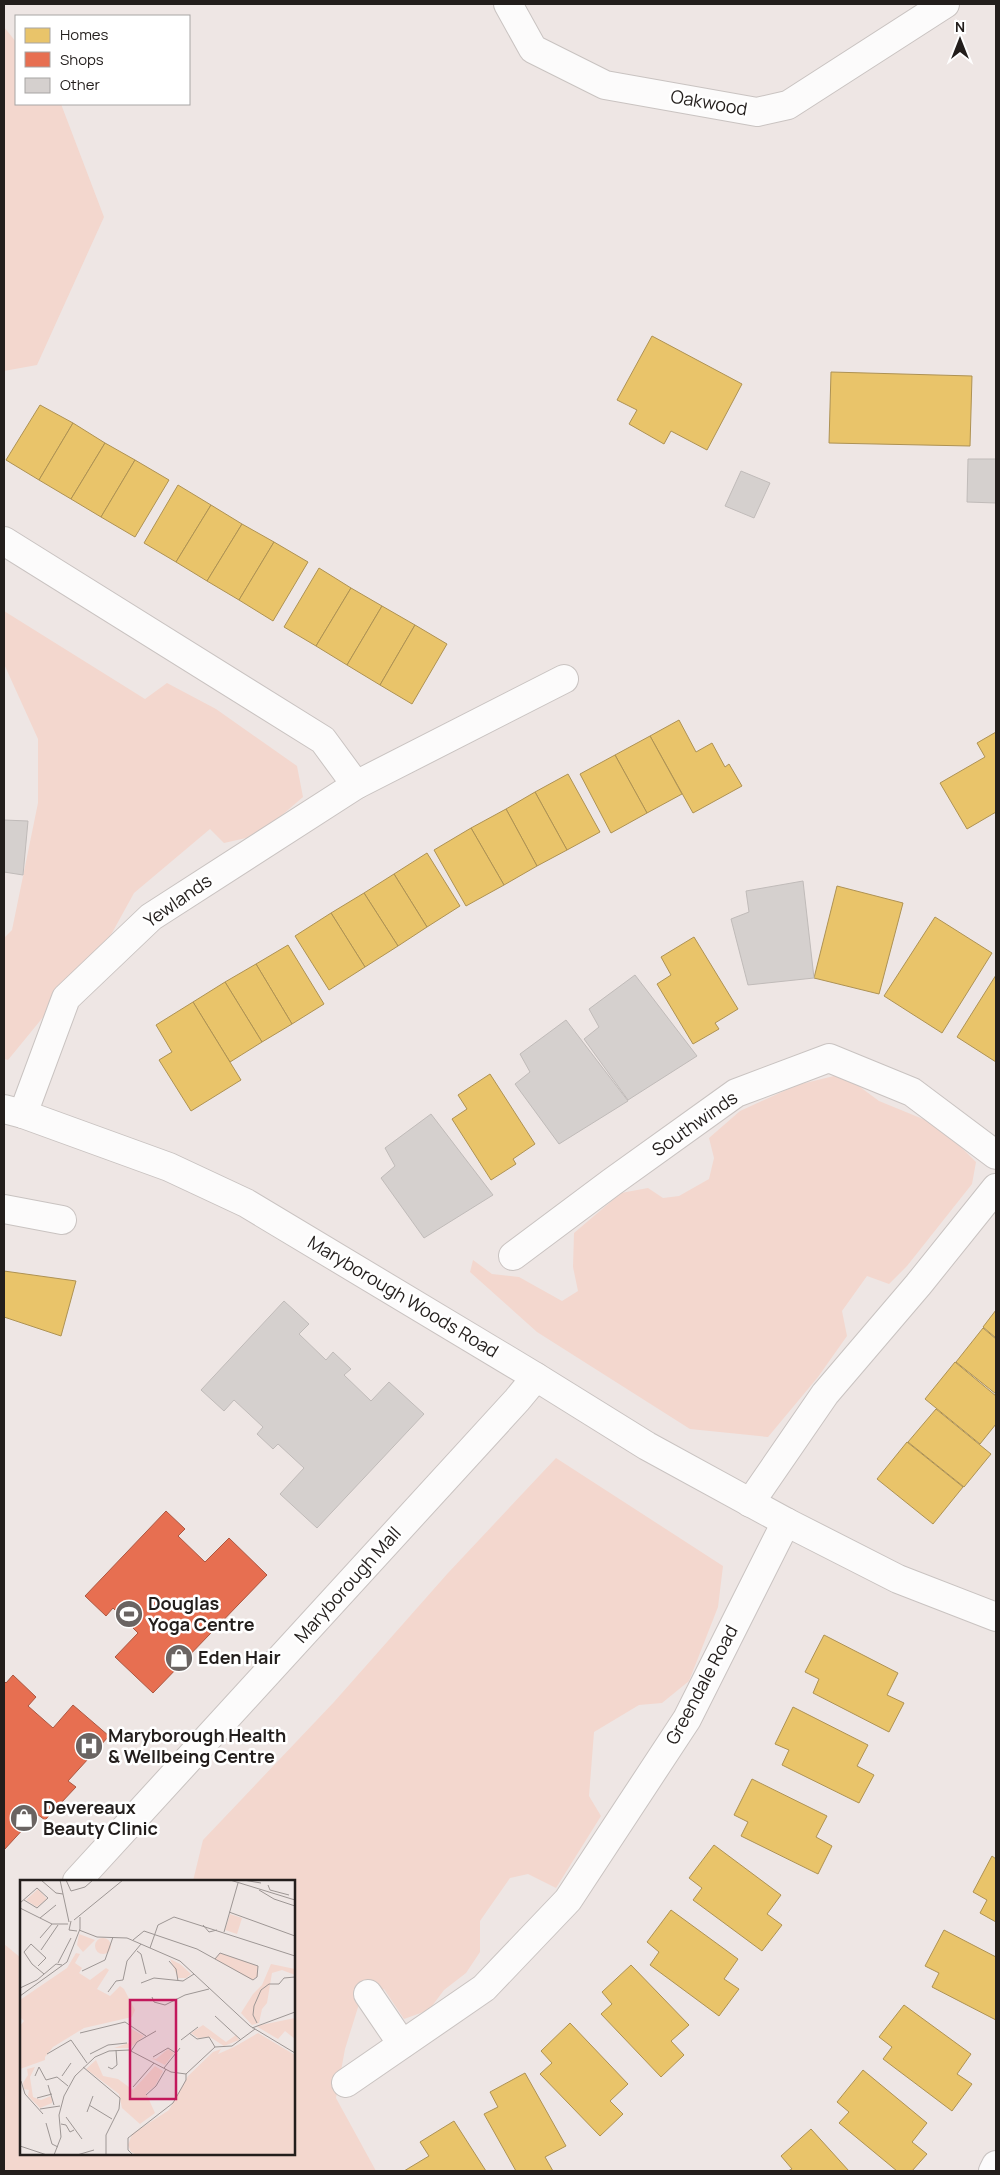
<svg xmlns="http://www.w3.org/2000/svg" width="1000" height="2175" viewBox="0 0 1000 2175" font-family="Manrope,sans-serif">
	<style>
		.green { fill: #f3d7ce }
		.homes { fill: #e9c46a; stroke: #ae9253 }
		.shops { fill: #e76f51; stroke: #ac5741 }
		.building { fill: #d5d0ce; stroke: #c0bbb9 }
		.lines { fill: none; stroke-linecap: round; stroke-linejoin: round }
		.street-casing { stroke: #c9c3c1; stroke-width: 30 }
		.secondary-casing { stroke: #c9c3c1; stroke-width: 30 }
		.street { stroke: #fcfbfb; stroke-width: 28 }
		.secondary { stroke: #fcfbfb; stroke-width: 28 }
		.labels { text-anchor: middle; stroke-width: 5; stroke-linejoin: round; paint-order: stroke }
		.street-label { font-size: 18px; fill: #231e1c; stroke: #fff }
		.poi-label { font-size: 18px; font-weight: bold; fill: #231e1c; stroke: #fff; text-anchor: start }
		.inset-road { fill: none; stroke: #9d9694; stroke-width: 1 }
		.view { fill: #c2185b; fill-opacity: 0.15; stroke: #c2185b; stroke-width: 2.5 }
		.inset-edge { fill: none; stroke: #231e1c; stroke-width: 2.5 }
	</style>
	<rect width="100%" height="100%" fill="#eee6e4"/>
	<!-- green -->
	<g class="green">
		<path d="M4,27L16,42V104H61L104,217L37,365L4,371Z"/>
		<path d="M4,611L145,699L167,683L216,709L297,766L303,797L259,835L224,843L210,829L134,893L112,933L8,1060L4,1059V938L12,930L38,803V739L4,664Z"/>
		<path d="M834,1076L852,1081L879,1101L940,1126L976,1162L972,1184L907,1266L889,1284L867,1276L842,1311L847,1336L818,1377L768,1437L690,1429L537,1332L470,1272L473,1260L492,1274L519,1277L562,1301L578,1291L573,1267L574,1233L621,1193L648,1188L663,1198L679,1196L709,1179L714,1158L709,1138L740,1111L797,1085Z"/>
		<path d="M556,1458L723,1566L718,1607L689,1681L662,1703L639,1705L594,1732L589,1796L601,1816L556,1888L528,1874L510,1878L480,1921V1952L466,1973L444,1990L429,2010L404,2019L384,1989L359,2004L345,2049L336,2098L376,2171H4V1944L21,1958V2154H294V1881H193L203,1840L334,1702L448,1573Z"/>
	</g>
	<!-- homes -->
	<g class="homes">
		<path d="M652,336L742,384L707,450L671,431L664,444L629,424L637,410L617,400Z"/>
		<path d="M831,372L972,376L970,446L829,443Z"/>
		<path d="M40,405L73,423L39,480L6,460Z"/>
		<path d="M73,423L105,443L71,499L39,480Z"/>
		<path d="M105,443L135,460L101,517L71,499Z"/>
		<path d="M135,460L169,480L135,537L101,517Z"/>
		<path d="M178,485L211,505L176,562L144,543Z"/>
		<path d="M211,505L242,524L207,581L176,562Z"/>
		<path d="M242,524L274,542L239,600L207,581Z"/>
		<path d="M274,542L308,562L273,621L239,600Z"/>
		<path d="M319,568L351,588L316,646L284,627Z"/>
		<path d="M351,588L382,606L347,665L316,646Z"/>
		<path d="M382,606L415,625L380,685L347,665Z"/>
		<path d="M415,625L447,644L412,704L380,685Z"/>
		<path d="M679,720L696,752L712,743L725,767L729,764L742,786L693,813L650,736Z"/>
		<path d="M996,732V812L967,829L940,783L985,757L977,743Z"/>
		<path d="M650,736L682,794L647,813L615,755Z"/>
		<path d="M615,755L647,813L611,833L580,774Z"/>
		<path d="M568,774L600,832L567,850L535,792Z"/>
		<path d="M535,792L567,850L537,866L506,809Z"/>
		<path d="M506,809L537,866L504,885L471,828Z"/>
		<path d="M471,828L504,885L466,906L434,850Z"/>
		<path d="M427,853L460,906L427,927L394,874Z"/>
		<path d="M394,874L427,927L398,946L364,893Z"/>
		<path d="M837,886L903,903L879,994L814,978Z"/>
		<path d="M364,893L398,946L365,967L331,913Z"/>
		<path d="M331,913L365,967L329,990L295,936Z"/>
		<path d="M935,917L992,953L942,1033L884,996Z"/>
		<path d="M694,937L738,1009L715,1023L719,1029L693,1044L657,984L671,975L661,957Z"/>
		<path d="M288,945L324,1004L292,1024L256,964Z"/>
		<path d="M256,964L292,1024L262,1042L225,982Z"/>
		<path d="M996,975V1062L957,1037Z"/>
		<path d="M225,982L262,1042L230,1062L193,1002Z"/>
		<path d="M193,1002L241,1080L191,1111L159,1060L172,1052L156,1025Z"/>
		<path d="M490,1074L535,1144L513,1159L516,1164L491,1180L452,1119L467,1109L458,1095Z"/>
		<path d="M4,1271L76,1281L61,1336L4,1317Z"/>
		<path d="M996,1310V1338L983,1327Z"/>
		<path d="M983,1328L996,1339V1394L956,1362Z"/>
		<path d="M955,1362L996,1396V1424L980,1444L925,1399Z"/>
		<path d="M936,1409L991,1454L964,1487L908,1442Z"/>
		<path d="M907,1442L963,1487L933,1524L877,1479Z"/>
		<path d="M824,1635L898,1673L887,1695L904,1703L889,1732L813,1693L819,1679L805,1672Z"/>
		<path d="M793,1707L868,1745L857,1766L874,1775L859,1803L782,1765L789,1750L775,1744Z"/>
		<path d="M752,1779L827,1816L816,1837L832,1846L818,1874L741,1836L748,1822L734,1815Z"/>
		<path d="M714,1845L781,1895L767,1914L782,1925L762,1951L693,1900L702,1888L689,1878Z"/>
		<path d="M992,1856L996,1859V1922L980,1913L987,1900L973,1892Z"/>
		<path d="M671,1910L738,1959L724,1979L739,1989L719,2016L650,1965L659,1952L647,1942Z"/>
		<path d="M944,1930L996,1957V2020L932,1987L939,1973L925,1966Z"/>
		<path d="M631,1965L689,2025L671,2041L684,2055L661,2077L601,2014L612,2004L602,1992Z"/>
		<path d="M904,2005L971,2054L957,2074L972,2084L952,2111L883,2059L892,2047L879,2037Z"/>
		<path d="M570,2023L628,2084L610,2101L623,2114L600,2136L540,2074L552,2063L541,2051Z"/>
		<path d="M863,2070L927,2123L912,2142L927,2154L912,2171H897L839,2123L849,2112L837,2102Z"/>
		<path d="M525,2073L566,2146L545,2157L553,2171H516L484,2114L498,2107L490,2092Z"/>
		<path d="M454,2121L486,2171H404L429,2156L420,2142Z"/>
		<path d="M811,2129L849,2171H788L792,2169L781,2156Z"/>
	</g>
	<!-- shops -->
	<g class="shops">
		<path d="M166,1511L185,1529L178,1536L205,1562L229,1538L267,1575L153,1693L115,1657L138,1633L113,1608L106,1616L85,1596Z"/>
		<path d="M13,1675L36,1697L28,1706L53,1728L73,1705L109,1736L68,1781L76,1787L45,1820L37,1814L4,1850V1681L6,1683Z"/>
	</g>
	<!-- building -->
	<g class="building">
		<path d="M968,459H996V503L967,502Z"/>
		<path d="M741,471L770,483L754,518L725,506Z"/>
		<path d="M4,820L28,821L23,875L4,872Z"/>
		<path d="M803,881L814,978L748,985L731,919L749,912L746,891Z"/>
		<path d="M635,975L697,1056L628,1100L584,1039L599,1027L589,1009Z"/>
		<path d="M566,1020L628,1101L559,1144L515,1084L530,1072L520,1054Z"/>
		<path d="M431,1114L493,1195L424,1238L381,1178L395,1166L385,1148Z"/>
		<path d="M284,1301L309,1324L299,1334L326,1360L333,1352L351,1369L344,1375L371,1401L389,1382L424,1414L317,1528L280,1494L304,1468L278,1444L273,1449L257,1434L263,1427L234,1400L224,1411L201,1390Z"/>
	</g>
	<g class="lines">
		<defs>
			<g id="street">
				<path d="M508,4L533,49L605,85L757,112L788,105L945,4"/>
				<path d="M4,541L323,740L356,785"/>
				<path d="M23,1114L66,998L151,917L356,785L564,679"/>
				<path d="M4,1209L62,1220"/>
				<path d="M513,1256L612,1182L736,1093L829,1058L912,1092L996,1155"/>
				<path d="M750,1503L825,1394L918,1285L996,1188"/>
				<path d="M77,1881L517,1400L536,1377"/>
				<path d="M368,1994L402,2044"/>
				<path d="M346,2083L484,1988L568,1900L687,1719L786,1522"/>
				<path d="M993,2171L996,2165"/>
			</g>
			<path id="secondary" d="M4,1109L23,1114L169,1167L246,1203L536,1377L647,1446L786,1522L898,1579L996,1617"/>
		</defs>
		<!-- street casing -->
		<use href="#street" class="street-casing"/>
		<!-- secondary casing -->
		<use href="#secondary" class="secondary-casing"/>
		<!-- street -->
		<use href="#street" class="street"/>
		<!-- secondary -->
		<use href="#secondary" class="secondary"/>
	</g>
	<!-- icons -->
	<defs>
		<symbol id="stadium-disc" viewBox="-11 -11 22 22"><circle r="9.5" fill="#6a6462" stroke="#fff"/><path d="M0-5a6.5 5 0 1 0 0 10a6.5 5 0 1 0 0-10ZM-3.5-1.8h7v3.6h-7Z" fill="#fff"/></symbol>
		<symbol id="shop-disc" viewBox="-11 -11 22 22"><circle r="9.5" fill="#6a6462" stroke="#fff"/><path d="M-5-2.5h2.3a2.7 3.5 0 0 1 5.4 0H5L5.5 6h-11ZM-1.5-2.5h3a1.5 2.3 0 0 0-3 0Z" fill="#fff"/></symbol>
		<symbol id="hospital-disc" viewBox="-11 -11 22 22"><circle r="9.5" fill="#6a6462" stroke="#fff"/><path d="M-5-5h3v3.5h4V-5h3V5h-3V1.5h-4V5h-3Z" fill="#fff"/></symbol>
	</defs>
	<g fill-rule="evenodd">
		<use href="#stadium-disc" x="113" y="1598" width="32" height="32"/>
		<use href="#shop-disc" x="163" y="1642" width="32" height="32"/>
		<use href="#hospital-disc" x="73" y="1730" width="32" height="32"/>
		<use href="#shop-disc" x="8" y="1802" width="32" height="32"/>
	</g>
	<g class="labels">
		<!-- street labels -->
		<g class="street-label">
			<text transform="translate(709 103) rotate(10)" y="6">Oakwood</text>
			<text transform="translate(178 901) rotate(-35)" y="6">Yewlands</text>
			<text transform="translate(695 1124) rotate(-35)" y="6">Southwinds</text>
			<text transform="translate(403 1297) rotate(31)" y="6">Maryborough Woods Road</text>
			<text transform="translate(348 1585) rotate(-48)" y="6">Maryborough Mall</text>
			<text transform="translate(702 1685) rotate(-62)" y="6">Greendale Road</text>
		</g>
		<!-- poi labels -->
		<g class="poi-label">
			<text x="148" y="1610">Douglas<tspan x="148" dy="21">Yoga Centre</tspan></text>
			<text x="198" y="1664">Eden Hair</text>
			<text x="108" y="1742">Maryborough Health<tspan x="108" dy="21">&amp; Wellbeing Centre</tspan></text>
			<text x="43" y="1814">Devereaux<tspan x="43" dy="21">Beauty Clinic</tspan></text>
		</g>
	</g>
	<!-- overview -->
	<g transform="translate(20 1880)">
		<rect width="275" height="275" fill="#eee6e4"/>
		<path d="M18,9L27,19L17,27L6,20ZM210,34L222,38L217,54L205,50ZM59,54L75,60L63,72L57,65ZM75 66a8 8 0 1 1 16 0a8 8 0 1 1-16 0ZM56,73L60,74L55,83L62,88L59,93L70,100L86,88L89,90L77,109L90,116L100,106L104,109L115,130L112,137L64,148L33,167L25,177V180L0,189V146L4,141L0,137V120L47,88ZM200,73L238,86V96L232,100L195,79ZM150,79L160,84L171,94L166,98H158ZM251,84L275,89V95L262,90L252,93L247,123L242,129L239,143L232,145L221,133L233,114L242,105ZM275,138V159L265,151L258,159L236,146ZM183,145L206,162L216,155L219,160L204,166L190,157L178,158L171,153ZM110,148L124,156L110,168H94L111,162ZM238,153L275,175V275H117L111,272L108,265L112,254L149,230L168,196L193,172L201,169L198,174L214,167ZM148,169L154,173L145,185L131,178L136,179ZM76,180L83,196L98,199L113,210L135,186L143,191L135,206L126,213L135,233L120,244L102,228L99,214L66,189ZM15,187L10,197L13,217L21,220L31,216L32,220V223L20,228L8,216L9,210L4,209L3,203L8,195L7,189Z" fill="#f3d7ce"/>
		<path class="inset-road" d="M21,0L36,13L43,14M40,0L49,42M46,0L51,11L65,7L73,0M210,0L275,20M223,0L241,3M248,5L250,10L269,15M239,10L254,19L275,26M0,23L17,8L28,18L17,28L4,20M0,28L32,44H48M209,32L275,56M20,38L36,25M54,40L103,0M51,41L49,50L57,51M183,45L189,52L197,50M59,50L77,57L107,58L160,81L230,146L275,173M204,52L218,3M20,58L32,44M113,60L124,51L177,69L233,100L237,97L238,86L200,73L195,79M130,68L138,45L154,37L275,76M21,70L38,45M117,71L121,74L126,94M149,81L156,89L158,101M38,83L51,58M18,86L26,78L11,64L4,72L12,84L24,94M0,89V112M62,91L85,80L93,57M121,103L134,98L163,101L174,94M0,108L17,100L36,84L42,85M88,112L96,101L103,100L107,81L121,64M0,116L47,82L60,49V37M132,117L134,122L145,125L165,115L189,109M195,136L221,160M237,143L233,135L234,126L241,110L249,104H259L264,98L275,97M232,148L275,132M60,153L105,142L126,156M169,153L177,159L189,157L195,167M161,160L178,147M111,171L117,162L136,151M27,174L51,160L67,183M70,174L88,165L107,163M133,177L148,168L156,173M63,187L100,218L99,229L86,255V275M88,187L92,189L97,185L96,170M144,188L160,168M15,196L19,187L26,200L37,197L48,206M42,196L51,183M1,201L5,214L23,234M28,205L34,225M113,207L134,183M126,215L136,206L146,189M17,218L32,214M69,225L92,239M20,229L40,226M67,232L73,216M46,237L62,259M26,243L32,264L38,267M41,244L46,245L50,252L54,250M0,266L27,275M34,275L41,257L39,235L44,216L55,196L75,177L89,171L109,170L151,192L166,194L195,167L212,166L235,149M57,275L74,270M113,275L108,270V258L153,223L166,200V194"/>
		<path class="view" d="M110,120H156V219H110Z"/>
		<rect width="275" height="275" class="inset-edge"/>
	</g>
	<!-- border -->
	<rect width="1000" height="2175" fill="none" stroke="#231e1c" stroke-width="10"/>
	<!-- legend -->
	<rect x="15" y="15" width="175" height="90" fill="#ffffff" stroke="#a7a5a4"/>
	<rect x="25" y="28" width="25" height="15" fill="#e9c46a" stroke="#a7a5a4"/>
	<text x="60" y="40" font-size="15" fill="#231e1c">Homes</text>
	<rect x="25" y="52" width="25" height="15" fill="#e76f51" stroke="#a7a5a4"/>
	<text x="60" y="65" font-size="15" fill="#231e1c">Shops</text>
	<rect x="25" y="78" width="25" height="15" fill="#d5d0ce" stroke="#a7a5a4"/>
	<text x="60" y="90" font-size="15" fill="#231e1c">Other</text>
	<!-- north arrow -->
	<g transform="translate(960 40)" stroke="#ffffff" stroke-width="4" paint-order="stroke">
	<path d="M0-4L9 19L0 12L-9 19Z" fill="#231e1c"/>
	<text y="-8" font-size="14" font-weight="bold" text-anchor="middle" fill="#231e1c">N</text>
	</g>
</svg>
